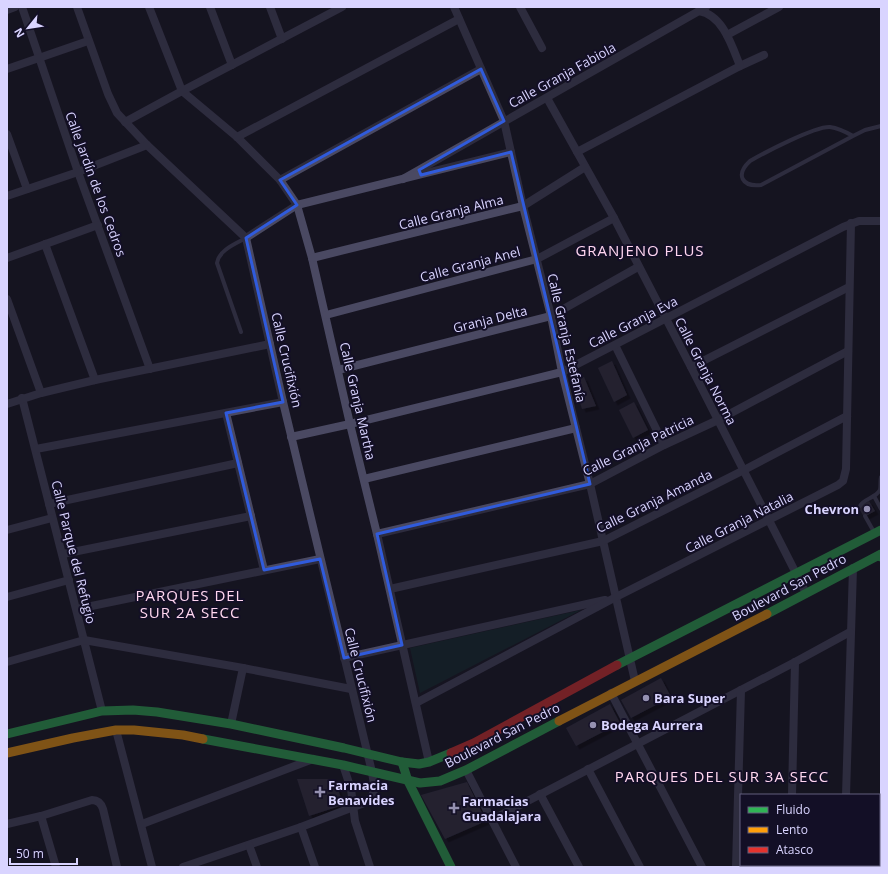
<svg xmlns="http://www.w3.org/2000/svg" width="888" height="874" viewBox="0 0 888 874" font-family="'Open Sans',sans-serif">
	<style>
		.green { fill: #132c2d }
		.building { fill: #343243; filter: url(#shadow) }
		.lines { fill: none; stroke-linecap: round; stroke-linejoin: round }
		.lane { stroke: #4a4962; stroke-width: 4 }
		.street { stroke: #4a4962; stroke-width: 8 }
		.fast { stroke: #30b455; stroke-width: 9 }
		.slow { stroke: #ff9f0a; stroke-width: 9 }
		.jam { stroke: #e5322d; stroke-width: 9 }
		.marked { fill: none; stroke: #305bdc; stroke-width: 3; stroke-linejoin: round }
		.poi-dot { fill: #9591b1; stroke: #130f26; stroke-width: 1.5 }
		.labels { text-anchor: middle; stroke-width: 4; stroke-linejoin: round; paint-order: stroke }
		.street-label { font-size: 13px; fill: #d9d4ff; stroke: #130f26 }
		.poi-label { font-size: 13px; font-weight: bold; fill: #d9d4ff; stroke: #130f26; text-anchor: start }
		.quarter-label { font-size: 15px; letter-spacing: 1px; fill: #ffd6f0; stroke: #130f26 }
	</style>
	<defs>
		<filter id="shadow"><feDropShadow dx="3.5" dy="3.5" stdDeviation="0" flood-color="#0009"/></filter>
	</defs>
	<rect width="100%" height="100%" fill="#161421"/>
	<!-- green -->
	<path class="green" d="M581,610L420,693L410,648Z"/>
	<!-- building -->
	<g class="building">
		<path d="M612,361L627,395L614,402L598,368Z"/>
		<path d="M584,377L596,406L582,409L574,383Z"/>
		<path d="M634,402L648,430L633,438L619,410Z"/>
		<path d="M869,501L875,511L864,517L858,507Z"/>
		<path d="M661,678L671,697L631,718L621,700Z"/>
		<path d="M610,704L620,723L576,746L566,728Z"/>
		<path d="M297,779H335L343,805L309,816Z"/>
		<path d="M467,782L486,821L445,839L421,795Z"/>
	</g>
	<g class="lines">
		<!-- lane -->
		<g class="lane">
			<path d="M853,136C846,132 838,128 830,127C815,126 764,153 750,161C735,175 742,187 761,185L853,136L865,130L881,126"/>
			<path d="M241,332L217,263C219,250 235,244 246,238"/>
			<path d="M874,496L881,509"/>
			<path d="M860,506C863,499 876,498 880,490C881,486 880,481 881,477"/>
			<path d="M865,516L874,532"/>
		</g>
		<!-- street -->
		<g class="street">
			<path d="M22,7L78,172L150,369"/>
			<path d="M77,7L108,94L117,113L147,145L246,238L283,402L372,772C374,786 378,795 364,803L301,827L183,867"/>
			<path d="M149,7L182,91L237,137L280,180L297,205L312,258L350,424L377,534L429,762"/>
			<path d="M210,7L232,65"/>
			<path d="M270,7L282,39"/>
			<path d="M454,7L504,121L523,206L551,316L562,372L590,484L635,681"/>
			<path d="M520,7L542,48"/>
			<path d="M7,10L15,7"/>
			<path d="M727,35L779,7"/>
			<path d="M740,66L764,55"/>
			<path d="M7,69L88,41"/>
			<path d="M547,98L614,218L691,367L806,593"/>
			<path d="M125,122L182,91L342,7"/>
			<path d="M7,134L27,189"/>
			<path d="M237,137L459,19"/>
			<path d="M577,152L740,66C732,46 723,15 699,11"/>
			<path d="M403,179L706,7"/>
			<path d="M280,180L481,69"/>
			<path d="M7,196L78,172L147,145"/>
			<path d="M246,238L297,205L511,152"/>
			<path d="M45,244L95,380"/>
			<path d="M7,258L98,225"/>
			<path d="M312,258L523,206L585,167"/>
			<path d="M7,299L41,393"/>
			<path d="M326,315L537,259L614,218"/>
			<path d="M615,345L664,445"/>
			<path d="M691,367L849,287"/>
			<path d="M338,370L551,316L638,267"/>
			<path d="M22,398L102,711"/>
			<path d="M7,404L41,393L95,380L270,344"/>
			<path d="M226,413L264,570"/>
			<path d="M291,437L350,424L562,372L843,227L859,221H881"/>
			<path d="M36,449L283,402"/>
			<path d="M364,479L576,428"/>
			<path d="M49,504L238,463"/>
			<path d="M7,530L52,518"/>
			<path d="M377,534L590,484L664,445L718,420L848,351"/>
			<path d="M63,554L251,516"/>
			<path d="M390,589L603,541L744,470L847,416"/>
			<path d="M7,597L69,580"/>
			<path d="M77,609L320,559"/>
			<path d="M344,658L605,600"/>
			<path d="M7,662L84,640L243,668L351,689"/>
			<path d="M611,693L702,867"/>
			<path d="M416,703L616,597L838,485L843,481L846,469L851,223"/>
			<path d="M231,724L243,668"/>
			<path d="M116,730L152,867"/>
			<path d="M343,765L351,789L355,821L370,867"/>
			<path d="M588,769L640,867"/>
			<path d="M466,770L516,867"/>
			<path d="M540,794L579,867"/>
			<path d="M792,795L795,662"/>
			<path d="M846,795L853,568"/>
			<path d="M41,816L56,867"/>
			<path d="M493,819L795,662L850,632"/>
			<path d="M879,820L881,819"/>
			<path d="M7,824L41,816L92,800C98,800 101,803 103,809L117,867"/>
			<path d="M142,824L313,759"/>
			<path d="M301,827L315,867"/>
			<path d="M249,845L257,867"/>
			<path d="M736,867L741,690"/>
			<path d="M795,867L799,865"/>
		</g>
		<!-- fast -->
		<g class="fast">
			<path d="M878,556L881,557"/>
			<path d="M767,614L881,554"/>
			<path d="M617,665L881,530"/>
			<path d="M7,734L102,711L133,710L157,712L231,724L344,748L402,762L419,764L429,762L451,753"/>
			<path d="M203,739L343,765L420,783L440,781L466,770L559,721"/>
			<path d="M402,762L408,781L451,867"/>
		</g>
		<!-- slow -->
		<g class="slow">
			<path d="M559,721L767,614"/>
			<path d="M7,753L73,738L116,730H134L183,735L203,739"/>
		</g>
		<!-- jam -->
		<path class="jam" d="M451,753L474,743L617,665"/>
	</g>
	<!-- marked area -->
	<path d="M0 0H888V874H0ZM481,69L504,121L419,170L421,175L511,152L590,484L377,534L402,645L344,658L320,559L264,570L226,413L283,402L246,238L297,205L280,180Z" fill="#161421" fill-opacity=".55" fill-rule="evenodd"/>
	<path class="marked" d="M481,69L504,121L419,170L421,175L511,152L590,484L377,534L402,645L344,658L320,559L264,570L226,413L283,402L246,238L297,205L280,180Z"/>
	<!-- markers -->
	<g class="poi-dot">
		<circle cx="867" cy="509" r="4"/>
		<circle cx="646" cy="698" r="4"/>
		<circle cx="593" cy="725" r="4"/>
		<path d="M318 786h4v4h4v4h-4v4h-4v-4h-4v-4h4z"/>
		<path d="M452 802h4v4h4v4h-4v4h-4v-4h-4v-4h4z"/>
	</g>
	<g class="labels">
		<!-- street labels -->
		<g class="street-label">
			<text transform="translate(562 75) rotate(-29)" y="5">Calle Granja Fabiola</text>
			<text transform="translate(96 184) rotate(70)" y="5">Calle Jardín de los Cedros</text>
			<text transform="translate(451 212) rotate(-14)" y="5">Calle Granja Alma</text>
			<text transform="translate(470 264) rotate(-15)" y="5">Calle Granja Anel</text>
			<text transform="translate(490 319) rotate(-14)" y="5">Granja Delta</text>
			<text transform="translate(633 322) rotate(-27)" y="5">Calle Granja Eva</text>
			<text transform="translate(567 338) rotate(77)" y="5">Calle Granja Estefanía</text>
			<text transform="translate(287 360) rotate(77)" y="5">Calle Crucifixión</text>
			<text transform="translate(706 371) rotate(63)" y="5">Calle Granja Norma</text>
			<text transform="translate(358 401) rotate(77)" y="5">Calle Granja Martha</text>
			<text transform="translate(638 445) rotate(-26)" y="5">Calle Granja Patricia</text>
			<text transform="translate(654 501) rotate(-26)" y="5">Calle Granja Amanda</text>
			<text transform="translate(739 522) rotate(-27)" y="5">Calle Granja Natalia</text>
			<text transform="translate(74 552) rotate(76)" y="5">Calle Parque del Refugio</text>
			<text transform="translate(789 587) rotate(-28)" y="5">Boulevard San Pedro</text>
			<text transform="translate(361 675) rotate(76)" y="5">Calle Crucifixión</text>
			<text transform="translate(502 735) rotate(-27)" y="5">Boulevard San Pedro</text>
		</g>
		<!-- poi labels -->
		<g class="poi-label">
			<text x="859" y="514" text-anchor="end">Chevron</text>
			<text x="654" y="703">Bara Super</text>
			<text x="601" y="730">Bodega Aurrera</text>
			<text x="328" y="790">Farmacia<tspan x="328" dy="15">Benavides</tspan></text>
			<text x="462" y="806">Farmacias<tspan x="462" dy="15">Guadalajara</tspan></text>
		</g>
		<!-- quarter labels -->
		<g class="quarter-label">
			<text x="640" y="256">GRANJENO PLUS</text>
			<text x="190" y="601">PARQUES DEL<tspan x="190" dy="17">SUR 2A SECC</tspan></text>
			<text x="722" y="782">PARQUES DEL SUR 3A SECC</text>
		</g>
	</g>
	<!-- border -->
	<rect width="888" height="874" fill="none" stroke="#d9d4ff" stroke-width="16"/>
	<!-- legend -->
	<rect x="740" y="794" width="140" height="72" fill="#130f26" stroke="#625e7d"/>
	<rect x="748" y="807" width="20" height="6" fill="#30b455" stroke="#625e7d"/>
	<text x="776" y="814" font-size="12" fill="#d9d4ff">Fluido</text>
	<rect x="748" y="827" width="20" height="6" fill="#ff9f0a" stroke="#625e7d"/>
	<text x="776" y="834" font-size="12" fill="#d9d4ff">Lento</text>
	<rect x="748" y="847" width="20" height="6" fill="#e5322d" stroke="#625e7d"/>
	<text x="776" y="854" font-size="12" fill="#d9d4ff">Atasco</text>
	<!-- north arrow -->
	<g transform="translate(28 28) rotate(240)" stroke="#130f26" stroke-width="3" paint-order="stroke">
	<path d="M0-3L7 15L0 10L-7 15Z" fill="#d9d4ff"/>
	<text y="-6" font-size="11" font-weight="bold" text-anchor="middle" fill="#d9d4ff">N</text>
	</g>
	<!-- scale -->
	<path d="M10 858v6h67v-6" fill="none" stroke="#d9d4ff" stroke-width="2"/>
	<text x="16" y="858" font-size="12" fill="#d9d4ff" stroke="#130f26" stroke-width="3" paint-order="stroke">50 m</text>
</svg>
